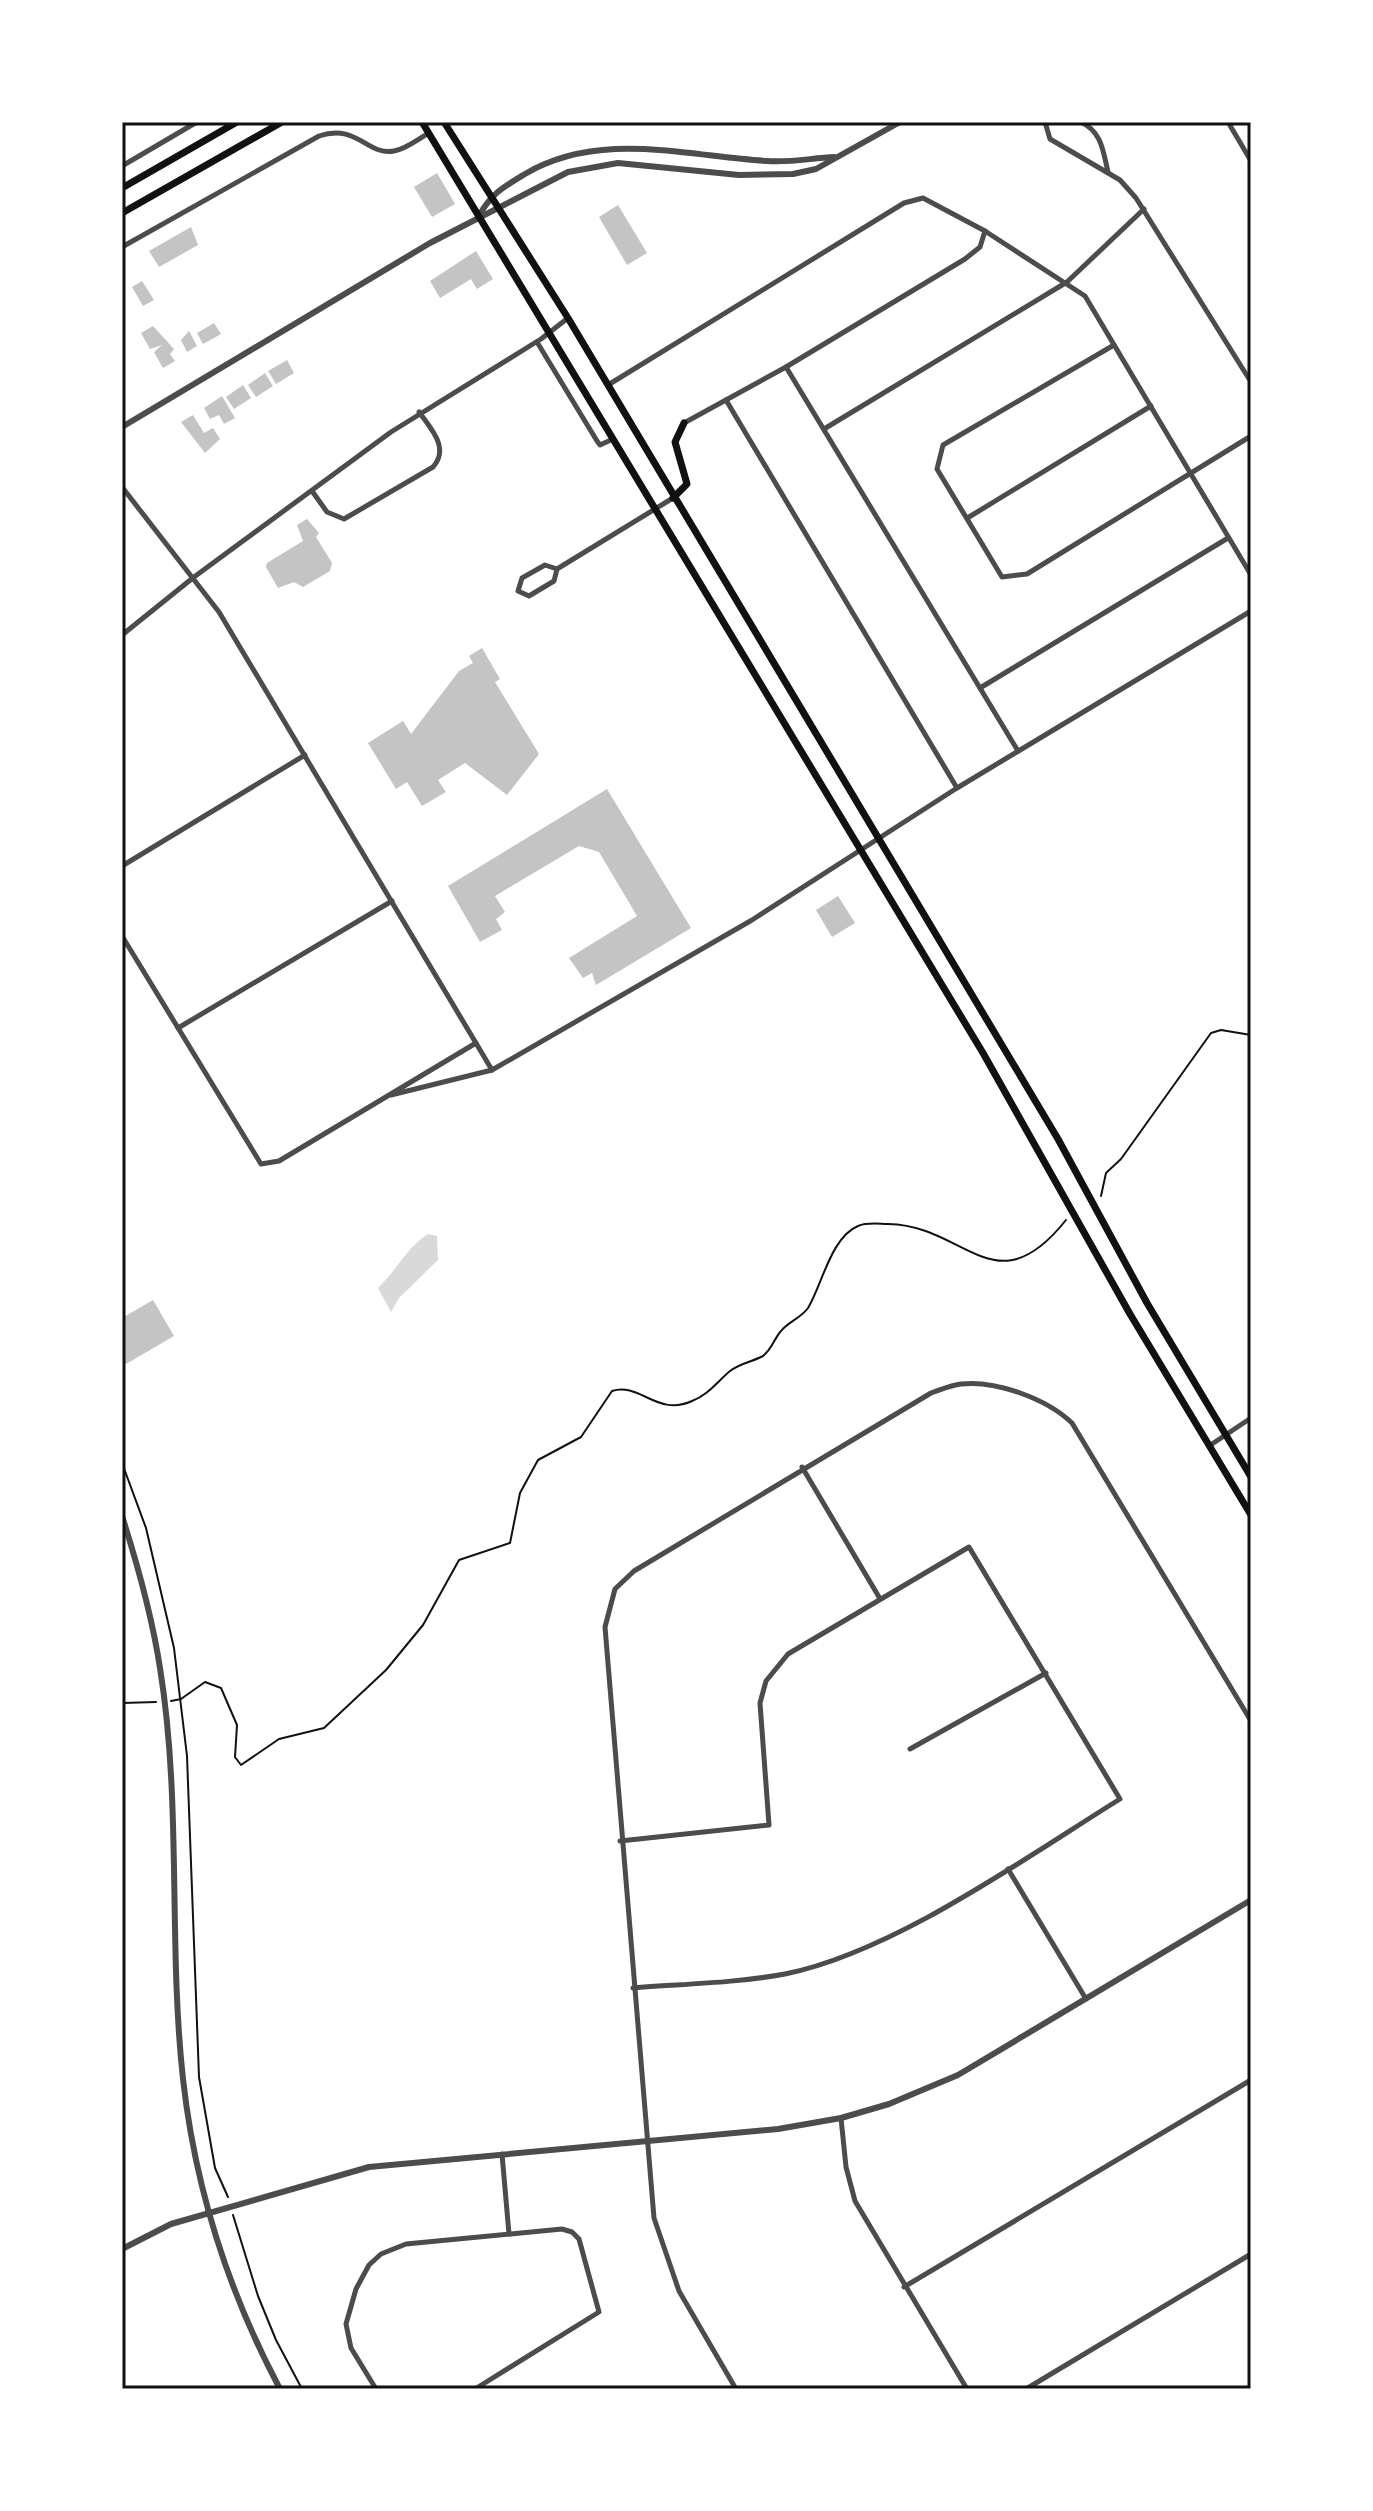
<svg xmlns="http://www.w3.org/2000/svg" width="1373" height="2511" viewBox="0 0 1373 2511" font-family="Inter,sans-serif">
	<style>
		.water { fill: #d9d9d9 }
		.building { fill: #c4c4c4 }
		.lines { fill: none; stroke-linecap: round; stroke-linejoin: round }
		.path { stroke: #111; stroke-width: 2 }
		.minor { stroke: #4c4c4c; stroke-width: 5 }
		.tertiary { stroke: #4c4c4c; stroke-width: 6 }
		.secondary { stroke: #111; stroke-width: 7 }
		.primary { stroke: #111; stroke-width: 7 }
		.neatline { fill: none; stroke: #111; stroke-width: 3 }
	</style>
	<rect width="100%" height="100%" fill="#fff"/>
	<!-- water -->
	<path class="water" d="M428,1234L437,1236L438,1260L399,1298L391,1312L378,1288C396,1271 407,1247 428,1234Z"/>
	<!-- building -->
	<g class="building">
		<path d="M437,173L455,204L432,217L414,187Z"/>
		<path d="M618,205L647,253L627,265L599,217Z"/>
		<path d="M191,227L198,245L159,267L149,251Z"/>
		<path d="M476,251L493,279L477,289L471,279L440,298L430,281Z"/>
		<path d="M142,281L154,300L143,306L132,287Z"/>
		<path d="M214,323L221,334L203,344L197,333Z"/>
		<path d="M153,326L174,349L170,354L175,361L163,368L154,352L162,345L150,349L141,333Z"/>
		<path d="M189,331L197,346L187,352L181,340Z"/>
		<path d="M287,360L294,373L276,384L268,371Z"/>
		<path d="M265,373L273,386L256,397L248,385Z"/>
		<path d="M243,385L251,398L234,409L226,397Z"/>
		<path d="M222,396L235,418L224,424L219,415L210,419L204,408Z"/>
		<path d="M193,415L204,433L213,428L220,439L205,453L181,422Z"/>
		<path d="M307,519L319,533L316,537L332,563L330,571L303,587L294,582L278,588L266,567L267,563L303,541L297,525Z"/>
		<path d="M482,648L500,679L495,682L539,754L507,795L465,763L438,780L446,792L422,806L407,782L396,789L368,743L403,721L411,734L459,671L473,663L469,656Z"/>
		<path d="M607,789L691,928L596,985L592,973L583,978L569,958L637,916L599,852L579,846L495,896L505,912L496,919L502,930L480,942L448,886Z"/>
		<path d="M838,896L855,923L832,937L816,910Z"/>
		<path d="M153,1300L174,1336L126,1364L122,1362V1318Z"/>
	</g>
	<g class="lines">
		<!-- path -->
		<g class="path">
			<path d="M1101,1196L1106,1173L1121,1159L1211,1033L1221,1030L1251,1035"/>
			<path d="M122,1463L146,1528L174,1648L187,1756L199,2077L215,2168L228,2197"/>
			<path d="M171,1701L181,1699L205,1682L221,1688L237,1725L235,1757L241,1765L279,1739L324,1728L386,1670L423,1625L459,1560L510,1543L520,1493L538,1460L581,1437L612,1391C640,1382 657,1417 692,1401C708,1395 717,1382 730,1371C740,1363 752,1362 763,1356C772,1349 774,1339 781,1331C788,1322 801,1318 808,1308C822,1285 831,1237 858,1226C867,1222 879,1224 888,1224C966,1225 995,1309 1066,1220"/>
			<path d="M122,1703L156,1702"/>
			<path d="M233,2215L258,2296L276,2340L302,2389"/>
		</g>
		<!-- minor -->
		<g class="minor">
			<path d="M1045,122L1050,139L1120,180L1136,198L1251,382"/>
			<path d="M1081,122C1102,132 1103,151 1108,172"/>
			<path d="M1228,122L1251,161"/>
			<path d="M122,166L197,122"/>
			<path d="M122,247L319,136C357,123 367,156 394,151C406,149 418,139 429,133"/>
			<path d="M537,342L597,441L600,445L613,439"/>
			<path d="M1114,345L943,445L937,469L1002,577L1027,574L1251,436"/>
			<path d="M786,367L1018,751"/>
			<path d="M608,385L904,203L923,198L985,231L1085,296L1251,575"/>
			<path d="M726,400L957,788"/>
			<path d="M684,423L786,367L965,259L980,247L985,231"/>
			<path d="M824,429L1067,282L1144,209"/>
			<path d="M122,487L219,612L492,1070"/>
			<path d="M312,491L327,512L344,519L433,467C450,448 431,429 419,412"/>
			<path d="M969,517L1151,406"/>
			<path d="M557,569L545,565L522,578L518,591L529,596L554,581L557,569L673,498"/>
			<path d="M122,635L194,577L391,432L541,339L568,318"/>
			<path d="M980,688L1228,538"/>
			<path d="M122,866L305,755"/>
			<path d="M122,936L261,1164L279,1161L476,1043"/>
			<path d="M178,1028L392,901"/>
			<path d="M391,1095L492,1070L752,920L957,788L1251,611"/>
			<path d="M1209,1446L1251,1418"/>
			<path d="M802,1467L879,1597"/>
			<path d="M910,1749L1046,1673"/>
			<path d="M620,1841L769,1825L760,1703L766,1681L788,1654L969,1547L1120,1799C1025,1858 894,1952 785,1974C736,1983 683,1984 633,1988"/>
			<path d="M1008,1869L1086,1999"/>
			<path d="M841,2118L846,2167L855,2201L967,2389"/>
			<path d="M502,2154L509,2234"/>
			<path d="M904,2287L1251,2080"/>
			<path d="M376,2389L351,2348L346,2324L356,2289L369,2265L381,2254L406,2244L562,2229L572,2232L579,2239L599,2312L475,2389"/>
			<path d="M736,2389L679,2291L654,2218L605,1627L615,1589L634,1571L931,1393C940,1390 951,1385 961,1384C996,1380 1047,1399 1072,1423L1251,1721"/>
			<path d="M1026,2389L1251,2254"/>
		</g>
		<!-- tertiary -->
		<g class="tertiary">
			<path d="M480,214C492,193 505,186 525,174C600,130 685,156 767,161C789,163 812,158 834,157"/>
			<path d="M122,427L430,243L568,172L618,163L739,175L793,174L816,169L900,122"/>
			<path d="M122,1516C138,1566 152,1616 160,1668C182,1804 168,1943 183,2079C195,2187 229,2293 280,2389"/>
			<path d="M122,2249L171,2224L369,2167L778,2129L841,2118L889,2104L958,2075L1251,1900"/>
		</g>
		<!-- secondary -->
		<g class="secondary">
			<path d="M422,122L983,1053L1130,1314L1251,1515"/>
			<path d="M444,122L568,318L1058,1139L1147,1303L1251,1477"/>
			<path d="M673,498L687,484L675,442L684,423"/>
		</g>
		<!-- primary -->
		<g class="primary">
			<path d="M122,188L237,122"/>
			<path d="M122,213L282,122"/>
		</g>
	</g>
	<!-- border -->
	<rect width="1373" height="2511" fill="none" stroke="#ffffff" stroke-width="248"/>
	<rect x="124" y="124" width="1125" height="2263" class="neatline"/>
</svg>
